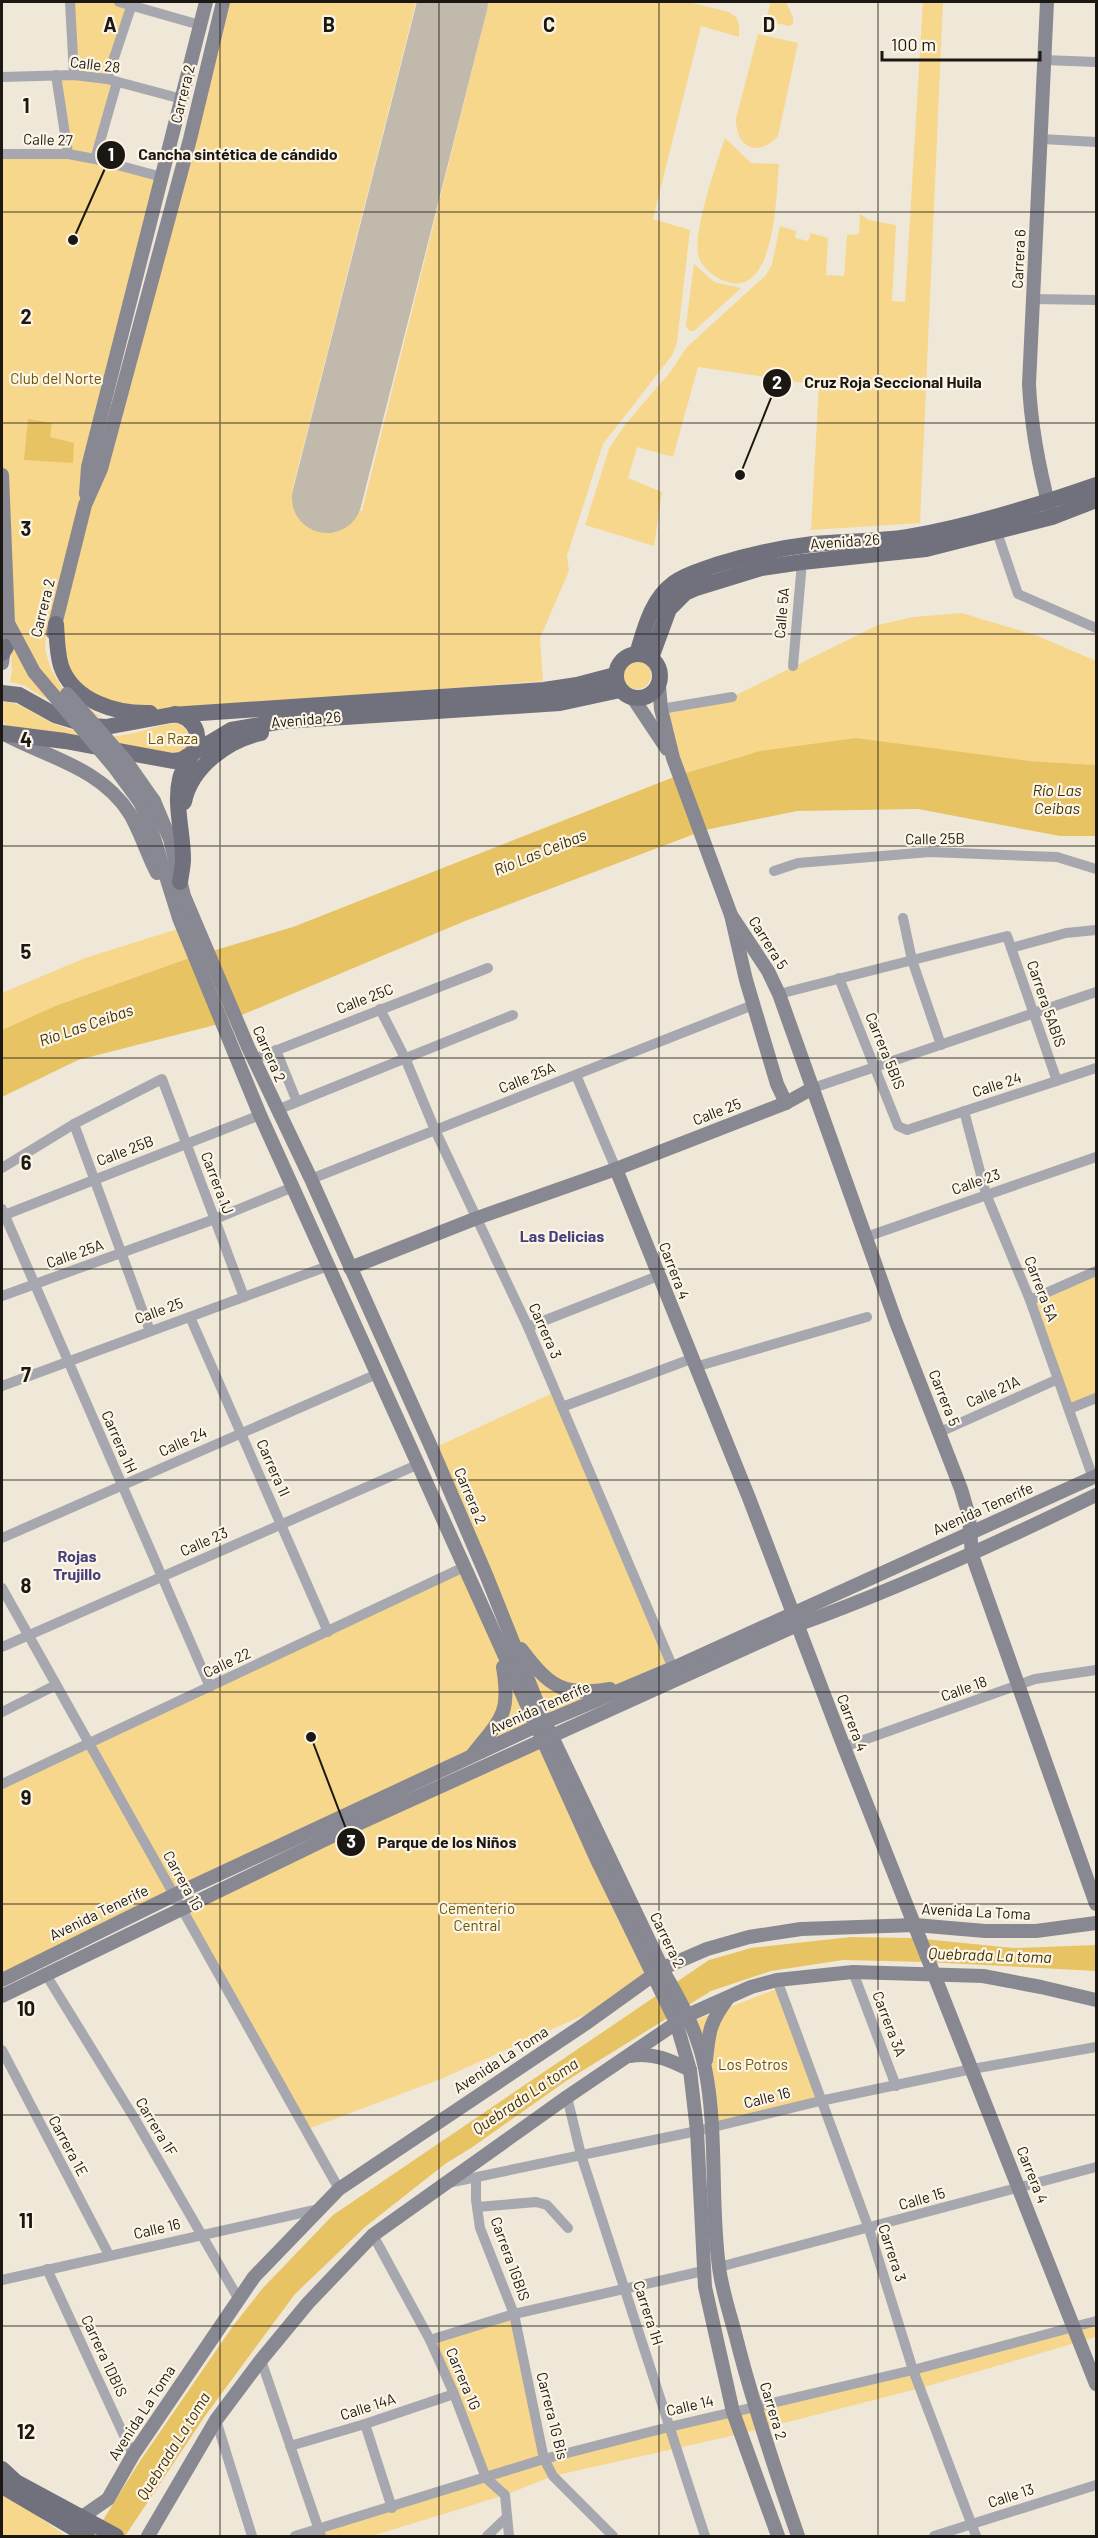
<svg xmlns="http://www.w3.org/2000/svg" width="1098" height="2538" viewBox="0 0 1098 2538" font-family="Barlow,sans-serif">
	<style>
		.green { fill: #f6d78c }
		.water { fill: #e8c364 }
		.lines { fill: none; stroke-linecap: round; stroke-linejoin: round }
		.runway { stroke: #c0b9ac; stroke-width: 70 }
		.street { stroke: #a7a8af; stroke-width: 10 }
		.secondary { stroke: #888892; stroke-width: 14 }
		.primary { stroke: #71717e; stroke-width: 16 }
		.secondary-bridge { stroke: #888892; stroke-width: 14 }
		.grid { fill: none; stroke: #1b1813; stroke-width: 1.5; stroke-opacity: 0.55 }
		.labels { text-anchor: middle; stroke-width: 4.5; stroke-linejoin: round; paint-order: stroke }
		.street-label { font-size: 15px; fill: #1b1813; stroke: #fcf5e5 }
		.park-label { font-size: 15px; fill: #6d5407; stroke: #fcf5e5 }
		.water-label { font-size: 16px; font-style: italic; fill: #403106; stroke: #fcf5e5 }
		.neighbourhood-label { font-size: 16px; font-weight: bold; fill: #45407d; stroke: #fcf5e5 }
		.grid-label { font-size: 20px; text-anchor: middle; font-weight: bold; fill: #1b1813; stroke: #fcf5e5; stroke-width: 4.5; stroke-linejoin: round; paint-order: stroke }
		.leader { fill: none; stroke: #1b1813; stroke-width: 2 }
		.callout-dot { fill: #1b1813; stroke: #fcf5e5; stroke-width: 2 }
		.mark-label { font-size: 18px; text-anchor: middle; font-weight: bold; fill: #fff }
		.callout-label { font-size: 16px; text-anchor: middle; font-weight: bold; fill: #1b1813; stroke: #fcf5e5; stroke-width: 4.5; stroke-linejoin: round; paint-order: stroke }
	</style>
	<rect width="100%" height="100%" fill="#efe8d8"/>
	<!-- green -->
	<g class="green">
		<path d="M70,2H119L131,4L107,79L116,82L94,160L162,175L66,578L223,2H416L292,491L362,511L489,2H688L729,12L736,17L739,24V37L701,26L653,219L690,230L677,342L673,354L603,444L567,556L569,571L540,638L543,681L139,713L69,682L55,625L46,637L45,650L51,669L62,688L102,718L60,707L23,685L10,682L12,671L2,462V156L70,154L57,76H75Z"/>
		<path d="M771,2H786L793,18V24L789,26L767,21L766,19Z"/>
		<path d="M923,2H943L920,523L811,530L819,385L698,367L673,457L637,447L628,478L662,492L654,546L585,525L609,449L624,426L671,371L687,347L766,275L772,264L780,226L796,231L795,238L808,241L811,233L828,238L826,275L844,276L847,235L859,234L860,214L869,220L896,225L892,301L905,302Z"/>
		<path d="M758,34L798,43L778,136C758,158 736,148 736,119Z"/>
		<path d="M725,138L751,163L779,164C776,195 776,304 722,280C712,275 699,265 698,254C694,228 716,165 725,138Z"/>
		<path d="M694,264L714,282L741,288L694,331H690L686,326Z"/>
		<path d="M962,613L1038,636L1096,661V765L1029,761L749,754L679,775L661,709L732,697L878,625L913,617Z"/>
		<circle cx="637" cy="675" r="14"/>
		<path d="M2,702C20,701 35,715 52,723C67,729 85,734 101,736C128,739 152,725 178,723C189,730 189,734 188,747L179,754L8,727L2,721Z"/>
		<path d="M181,928L192,957L55,1006L2,1030V993L85,958Z"/>
		<path d="M1096,1271V1398L1069,1409L1030,1300Z"/>
		<path d="M555,1392L673,1668L545,1722L432,1449Z"/>
		<path d="M464,1567L536,1726L2,1980V1789Z"/>
		<path d="M542,1741L652,1976L586,2014L441,2079L310,2128L181,1910Z"/>
		<path d="M779,1988L820,2101L713,2127L693,2021Z"/>
		<path d="M514,2314L544,2459L1096,2321V2337L921,2388L740,2434L553,2476L505,2495L372,2536H295L485,2478L430,2340Z"/>
		<path d="M2,2491L66,2536H2Z"/>
	</g>
	<!-- water -->
	<g class="water">
		<path d="M28,419L52,423L50,437L74,443L73,463L24,460Z"/>
		<path d="M856,738L1029,761L1096,765V836H1060L918,809L797,811L705,830L465,921L223,1023L78,1060L2,1097V1030L55,1006L192,957L293,927L679,775L760,751Z"/>
		<path d="M851,1937L914,1938L1013,1948L1096,1945V1971L926,1962L843,1960L771,1971L711,1991L566,2081L471,2148L445,2164L365,2227L295,2294L205,2416L125,2536H93L140,2461L233,2326L262,2289L333,2215L709,1960L751,1948Z"/>
	</g>
	<g class="lines">
		<!-- runway -->
		<path class="runway" d="M327,498L453,2"/>
		<!-- street -->
		<g class="street">
			<path d="M70,2L74,75"/>
			<path d="M119,2L200,25"/>
			<path d="M1044,60L1096,62"/>
			<path d="M56,75L68,154"/>
			<path d="M2,77L74,75L107,79L182,99"/>
			<path d="M107,79L132,4"/>
			<path d="M1042,139L1096,142"/>
			<path d="M2,154H68L95,159L162,177"/>
			<path d="M95,159L117,82"/>
			<path d="M1033,299L1096,300"/>
			<path d="M997,532L1018,594L1096,628"/>
			<path d="M793,666L802,562"/>
			<path d="M661,709L732,697"/>
			<path d="M774,871L798,863L930,852L1057,857L1096,869"/>
			<path d="M903,918L912,960L941,1045"/>
			<path d="M1011,948L1066,933L1096,930"/>
			<path d="M839,978L898,1126L907,1130L1096,1068"/>
			<path d="M779,994L1007,936L1057,1081"/>
			<path d="M380,1009L405,1058L435,1130L528,1327L673,1668"/>
			<path d="M276,1050L297,1102"/>
			<path d="M254,1059L488,968"/>
			<path d="M576,1075L616,1169"/>
			<path d="M813,1088L1096,992"/>
			<path d="M277,1110L513,1015"/>
			<path d="M964,1111L986,1194L1030,1300L1093,1478"/>
			<path d="M74,1124L150,1331"/>
			<path d="M2,1168L74,1124L162,1079L244,1297"/>
			<path d="M311,1179L753,1005"/>
			<path d="M2,1209L210,1687"/>
			<path d="M2,1216L260,1115"/>
			<path d="M866,1237L1096,1157"/>
			<path d="M2,1296L215,1219L293,1187"/>
			<path d="M1030,1300L1096,1271"/>
			<path d="M190,1317L328,1632"/>
			<path d="M528,1327L658,1276"/>
			<path d="M695,1367L867,1317"/>
			<path d="M2,1386L328,1266"/>
			<path d="M562,1407L691,1359"/>
			<path d="M1069,1409L1096,1398"/>
			<path d="M940,1432L1058,1379"/>
			<path d="M2,1538L377,1374"/>
			<path d="M2,1588L339,2189"/>
			<path d="M2,1647L419,1464"/>
			<path d="M2,1712L56,1685"/>
			<path d="M844,1747L1035,1679L1096,1670"/>
			<path d="M2,1784L464,1567"/>
			<path d="M853,1972L896,2086"/>
			<path d="M45,1973L136,2121L238,2298"/>
			<path d="M777,1980L869,2229L913,2370L976,2536"/>
			<path d="M2,2050L109,2255"/>
			<path d="M567,2097L581,2155L705,2536"/>
			<path d="M476,2178V2200L480,2228L514,2314L544,2459L553,2476L613,2536"/>
			<path d="M448,2183L697,2131L820,2101L972,2069L1096,2047"/>
			<path d="M477,2207L536,2202L547,2205L568,2228"/>
			<path d="M373,2235L430,2340L454,2394L486,2478L505,2495L509,2536"/>
			<path d="M719,2267L1096,2167"/>
			<path d="M47,2269L133,2455"/>
			<path d="M2,2280L319,2209"/>
			<path d="M430,2340L514,2314L703,2271"/>
			<path d="M261,2360L321,2536"/>
			<path d="M216,2420L252,2536"/>
			<path d="M365,2424L392,2508"/>
			<path d="M290,2446L365,2424L454,2394"/>
			<path d="M295,2536L544,2459L669,2427L913,2370L1096,2321"/>
			<path d="M487,2536L507,2517"/>
			<path d="M934,2536L1096,2485"/>
		</g>
		<!-- secondary -->
		<g class="secondary">
			<path d="M1047,2L1029,384C1031,428 1039,468 1050,510"/>
			<path d="M2,475L8,623L2,663"/>
			<path d="M86,494L88,467L206,2"/>
			<path d="M53,633L85,505L101,469L190,139L223,2"/>
			<path d="M659,686L661,709L673,758L731,915L746,980L777,1084L786,1103"/>
			<path d="M633,698L667,749"/>
			<path d="M6,735C50,758 102,769 130,814C141,833 147,854 157,873"/>
			<path d="M154,801L170,839L184,896L248,1047L311,1179L432,1449L487,1577L545,1722L666,1976C683,2005 698,2034 705,2068C718,2133 710,2201 719,2267C722,2291 730,2314 736,2337C753,2405 775,2470 798,2536"/>
			<path d="M140,802L150,825L179,918L260,1115L598,1862L676,2022L690,2070L697,2131L705,2287L733,2412L778,2536"/>
			<path d="M731,915L768,971L779,994L896,1322L961,1489L969,1516L972,1555L1096,1904"/>
			<path d="M616,1169L749,1498L844,1747L1096,2384"/>
			<path d="M350,1268L477,1218L616,1169L786,1103L813,1088"/>
			<path d="M521,1649C549,1686 562,1697 610,1689"/>
			<path d="M473,1754C501,1719 511,1714 503,1667"/>
			<path d="M2,1980L174,1895L545,1722L673,1668L1096,1476"/>
			<path d="M2,1996L353,1826L797,1625C900,1588 998,1543 1096,1495"/>
			<path d="M630,2056C653,2052 670,2060 690,2070"/>
			<path d="M706,2060C709,2030 710,2022 728,1998"/>
			<path d="M82,2517L108,2499L133,2455L254,2277L339,2189L585,2024L663,1968L707,1949L749,1937L801,1929L915,1925L985,1931H1036L1096,1923"/>
			<path d="M148,2536L216,2420L261,2360L308,2303L373,2235L567,2097L688,2015L751,1987L777,1980L853,1972L983,1976L1041,1987L1096,2000"/>
		</g>
		<!-- primary -->
		<g class="primary">
			<path d="M56,624C57,638 57,653 61,666C73,701 116,714 150,713"/>
			<path d="M2,653L6,647"/>
			<circle cx="638" cy="676" r="22"/>
			<path d="M637,654C645,628 651,600 674,583C686,574 702,570 716,565C748,555 780,548 813,544C845,541 877,542 908,537C972,526 1036,506 1096,485"/>
			<path d="M651,658L669,609L685,593L696,588L761,568L802,562L926,549L1052,517L1096,500"/>
			<path d="M2,693L19,695L55,715L91,726L106,727L171,715L544,690L577,685L615,675"/>
			<path d="M175,714C186,716 196,724 197,735C199,750 183,764 180,779C174,804 183,833 183,859C183,866 181,874 180,882"/>
			<path d="M2,733L65,741L173,761L181,760L231,730L283,721L560,703L620,690"/>
			<path d="M184,802C191,767 228,740 261,733"/>
			<path d="M2,2469L16,2482L116,2536"/>
			<path d="M2,2486L87,2536"/>
		</g>
		<!-- secondary-bridge -->
		<g class="secondary-bridge">
			<path d="M8,623L34,672L115,768L140,802"/>
			<path d="M67,694L126,761L154,801"/>
		</g>
	</g>
	<!-- grid -->
	<path class="grid" d="M220,2V2536M439,2V2536M659,2V2536M878,2V2536M2,212H1096M2,423H1096M2,634H1096M2,846H1096M2,1058H1096M2,1269H1096M2,1480H1096M2,1692H1096M2,1904H1096M2,2115H1096M2,2326H1096"/>
	<g class="labels">
		<!-- street labels -->
		<g class="street-label">
			<text transform="translate(95 65) rotate(7)" y="5">Calle 28</text>
			<text transform="translate(183 94) rotate(-76)" y="5">Carrera 2</text>
			<text transform="translate(48 140) rotate(2)" y="5">Calle 27</text>
			<text transform="translate(1019 259) rotate(-87)" y="5">Carrera 6</text>
			<text transform="translate(845 542) rotate(-4)" y="5">Avenida 26</text>
			<text transform="translate(43 608) rotate(-76)" y="5">Carrera 2</text>
			<text transform="translate(782 613) rotate(-85)" y="5">Calle 5A</text>
			<text transform="translate(306 720) rotate(-5)" y="5">Avenida 26</text>
			<text transform="translate(935 839) rotate(-1)" y="5">Calle 25B</text>
			<text transform="translate(768 943) rotate(58)" y="5">Carrera 5</text>
			<text transform="translate(365 999) rotate(-21)" y="5">Calle 25C</text>
			<text transform="translate(1046 1004) rotate(71)" y="5">Carrera 5ABIS</text>
			<text transform="translate(885 1051) rotate(68)" y="5">Carrera 5BIS</text>
			<text transform="translate(269 1054) rotate(66)" y="5">Carrera 2</text>
			<text transform="translate(527 1078) rotate(-22)" y="5">Calle 25A</text>
			<text transform="translate(997 1085) rotate(-18)" y="5">Calle 24</text>
			<text transform="translate(717 1112) rotate(-21)" y="5">Calle 25</text>
			<text transform="translate(125 1151) rotate(-21)" y="5">Calle 25B</text>
			<text transform="translate(976 1182) rotate(-19)" y="5">Calle 23</text>
			<text transform="translate(217 1183) rotate(69)" y="5">Carrera 1J</text>
			<text transform="translate(75 1254) rotate(-19)" y="5">Calle 25A</text>
			<text transform="translate(674 1271) rotate(69)" y="5">Carrera 4</text>
			<text transform="translate(1041 1289) rotate(69)" y="5">Carrera 5A</text>
			<text transform="translate(159 1311) rotate(-20)" y="5">Calle 25</text>
			<text transform="translate(545 1331) rotate(66)" y="5">Carrera 3</text>
			<text transform="translate(993 1392) rotate(-24)" y="5">Calle 21A</text>
			<text transform="translate(944 1398) rotate(68)" y="5">Carrera 5</text>
			<text transform="translate(119 1442) rotate(66)" y="5">Carrera 1H</text>
			<text transform="translate(183 1442) rotate(-24)" y="5">Calle 24</text>
			<text transform="translate(273 1468) rotate(66)" y="5">Carrera 1I</text>
			<text transform="translate(470 1496) rotate(67)" y="5">Carrera 2</text>
			<text transform="translate(983 1509) rotate(-24)" y="5">Avenida Tenerife</text>
			<text transform="translate(204 1542) rotate(-24)" y="5">Calle 23</text>
			<text transform="translate(227 1663) rotate(-25)" y="5">Calle 22</text>
			<text transform="translate(964 1689) rotate(-20)" y="5">Calle 18</text>
			<text transform="translate(540 1708) rotate(-24)" y="5">Avenida Tenerife</text>
			<text transform="translate(852 1723) rotate(69)" y="5">Carrera 4</text>
			<text transform="translate(183 1881) rotate(61)" y="5">Carrera 1G</text>
			<text transform="translate(976 1912) rotate(3)" y="5">Avenida La Toma</text>
			<text transform="translate(99 1913) rotate(-26)" y="5">Avenida Tenerife</text>
			<text transform="translate(667 1940) rotate(64)" y="5">Carrera 2</text>
			<text transform="translate(889 2024) rotate(69)" y="5">Carrera 3A</text>
			<text transform="translate(501 2060) rotate(-33)" y="5">Avenida La Toma</text>
			<text transform="translate(767 2098) rotate(-14)" y="5">Calle 16</text>
			<text transform="translate(156 2127) rotate(59)" y="5">Carrera 1F</text>
			<text transform="translate(68 2146) rotate(62)" y="5">Carrera 1E</text>
			<text transform="translate(1032 2175) rotate(68)" y="5">Carrera 4</text>
			<text transform="translate(922 2199) rotate(-16)" y="5">Calle 15</text>
			<text transform="translate(157 2229) rotate(-13)" y="5">Calle 16</text>
			<text transform="translate(892 2253) rotate(72)" y="5">Carrera 3</text>
			<text transform="translate(510 2259) rotate(70)" y="5">Carrera 1GBIS</text>
			<text transform="translate(648 2313) rotate(72)" y="5">Carrera 1H</text>
			<text transform="translate(104 2356) rotate(65)" y="5">Carrera 1DBIS</text>
			<text transform="translate(463 2379) rotate(67)" y="5">Carrera 1G</text>
			<text transform="translate(690 2406) rotate(-13)" y="5">Calle 14</text>
			<text transform="translate(368 2407) rotate(-18)" y="5">Calle 14A</text>
			<text transform="translate(773 2411) rotate(73)" y="5">Carrera 2</text>
			<text transform="translate(142 2413) rotate(-57)" y="5">Avenida La Toma</text>
			<text transform="translate(552 2416) rotate(76)" y="5">Carrera 1G Bis</text>
			<text transform="translate(1011 2496) rotate(-18)" y="5">Calle 13</text>
		</g>
		<!-- park labels -->
		<g class="park-label">
			<text x="56" y="384">Club del Norte</text>
			<text x="173" y="744">La Raza</text>
			<text x="477" y="1914">Cementerio<tspan x="477" dy="17">Central</tspan></text>
			<text x="753" y="2070">Los Potros</text>
		</g>
		<!-- water labels -->
		<g class="water-label">
			<text x="1057" y="796">Río Las<tspan x="1057" dy="18">Ceibas</tspan></text>
			<text transform="translate(540 852) rotate(-22)" y="6">Río Las Ceibas</text>
			<text transform="translate(86 1025) rotate(-19)" y="6">Río Las Ceibas</text>
			<text transform="translate(990 1955) rotate(2)" y="6">Quebrada La toma</text>
			<text transform="translate(525 2096) rotate(-34)" y="6">Quebrada La toma</text>
			<text transform="translate(173 2446) rotate(-58)" y="6">Quebrada La toma</text>
		</g>
		<!-- neighbourhood labels -->
		<g class="neighbourhood-label">
			<text x="562" y="1242">Las Delicias</text>
			<text x="77" y="1562">Rojas<tspan x="77" dy="18">Trujillo</tspan></text>
		</g>
	</g>
	<g class="grid-label">
		<text x="110" y="32">A</text>
		<text x="329" y="32">B</text>
		<text x="549" y="32">C</text>
		<text x="769" y="32">D</text>
		<text x="26" y="113">1</text>
		<text x="26" y="324">2</text>
		<text x="26" y="536">3</text>
		<text x="26" y="747">4</text>
		<text x="26" y="959">5</text>
		<text x="26" y="1170">6</text>
		<text x="26" y="1382">7</text>
		<text x="26" y="1593">8</text>
		<text x="26" y="1805">9</text>
		<text x="26" y="2016">10</text>
		<text x="26" y="2228">11</text>
		<text x="26" y="2439">12</text>
	</g>
	<!-- callouts -->
	<path class="leader" d="M73 240L111 155M740 475L777 383M311 1737L351 1842"/>
	<g class="callout-dot">
		<circle cx="73" cy="240" r="6"/>
		<circle cx="740" cy="475" r="6"/>
		<circle cx="311" cy="1737" r="6"/>
		<circle cx="111" cy="155" r="15"/>
		<circle cx="777" cy="383" r="15"/>
		<circle cx="351" cy="1842" r="15"/>
	</g>
	<g class="mark-label">
		<text x="111" y="161">1</text>
		<text x="777" y="389">2</text>
		<text x="351" y="1848">3</text>
	</g>
	<g class="callout-label">
		<text x="238" y="160">Cancha sintética de cándido</text>
		<text x="893" y="388">Cruz Roja Seccional Huila</text>
		<text x="447" y="1848">Parque de los Niños</text>
	</g>
	<!-- border -->
	<rect width="1098" height="2538" fill="none" stroke="#1b1813" stroke-width="6"/>
	<!-- scale -->
	<path d="M882 51v9h158v-9" fill="none" stroke="#1b1813" stroke-width="3"/>
	<text x="891" y="51" font-size="18" fill="#1b1813" stroke="#fcf5e5" stroke-width="4.5" paint-order="stroke">100 m</text>
</svg>
